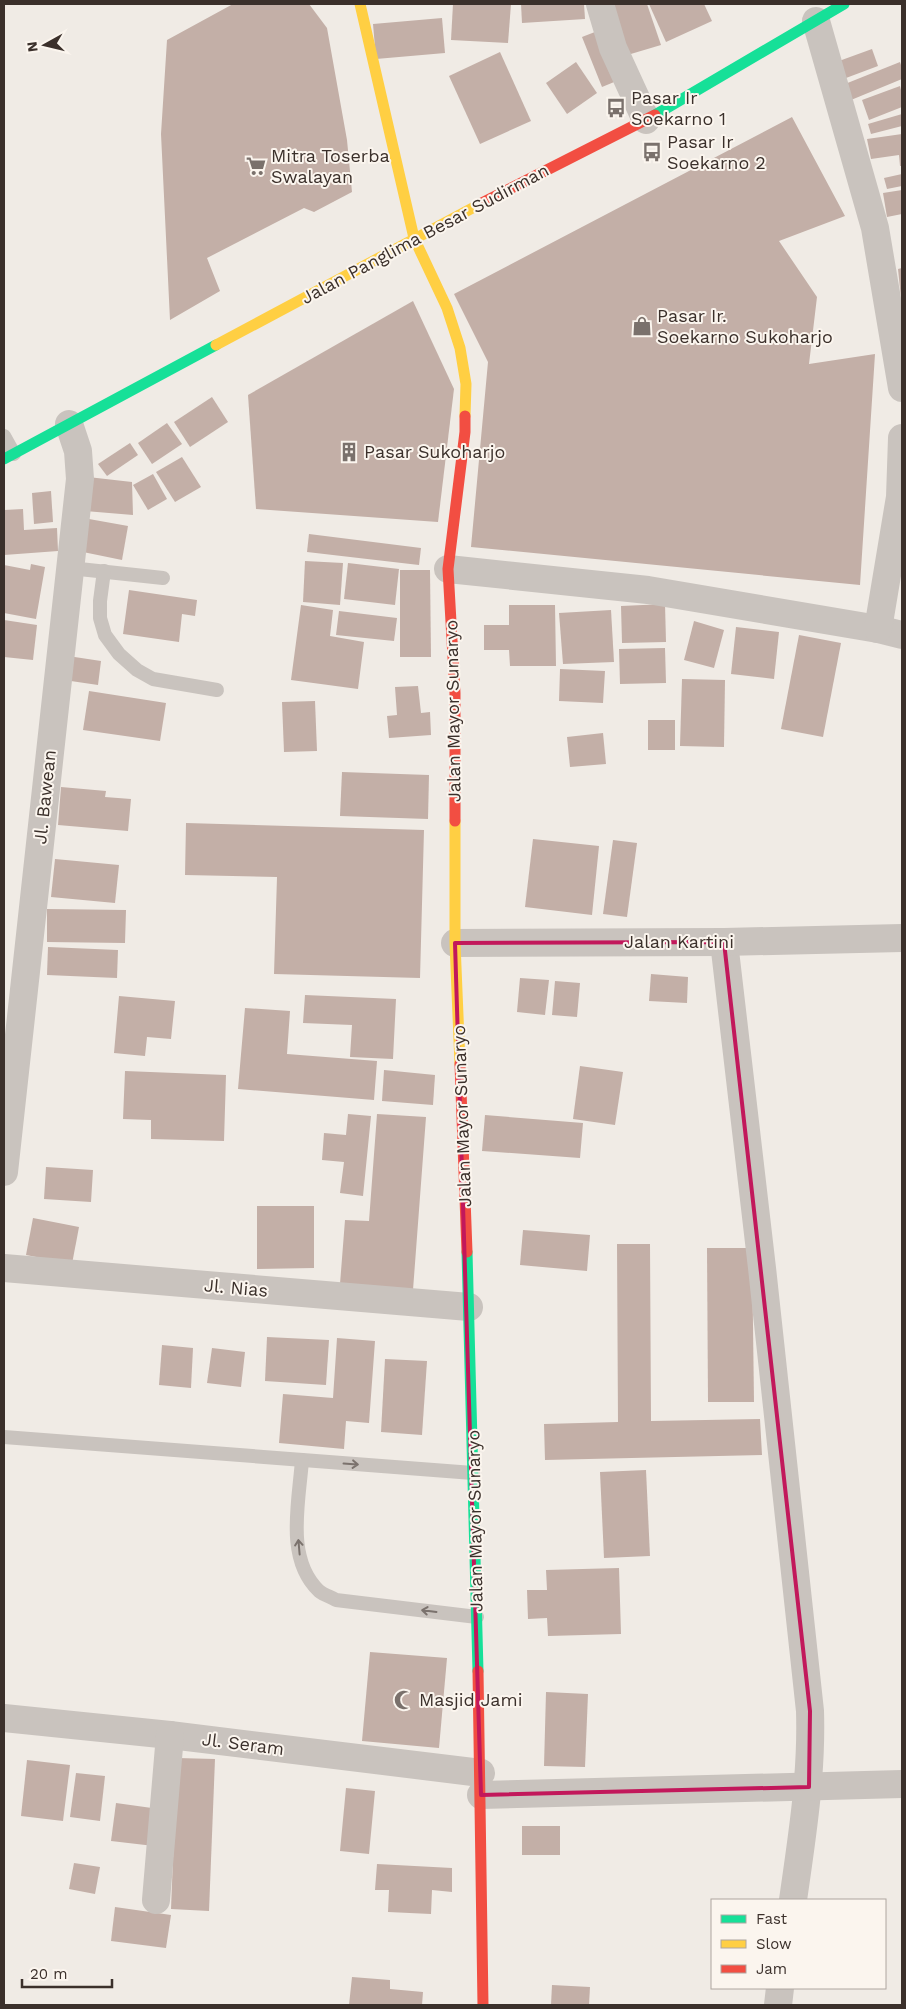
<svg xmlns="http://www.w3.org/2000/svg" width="906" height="2009" viewBox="0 0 906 2009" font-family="'Work Sans',sans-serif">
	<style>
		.building { fill: #c3afa7 }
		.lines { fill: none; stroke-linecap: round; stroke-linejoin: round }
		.lane { stroke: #c9c3be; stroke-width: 14 }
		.street { stroke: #c9c3be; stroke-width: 28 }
		.fast { stroke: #16e098; stroke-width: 11 }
		.slow { stroke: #ffcf43; stroke-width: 11 }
		.jam { stroke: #f24e42; stroke-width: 11 }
		.oneway { stroke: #7b726d }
		.marked { fill: none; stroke: #c2185b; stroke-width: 4; stroke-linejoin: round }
		.labels { text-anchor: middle; stroke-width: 4; stroke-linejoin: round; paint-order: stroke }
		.poi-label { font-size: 18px; fill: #3b302b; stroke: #fbf5ee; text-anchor: start }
		.street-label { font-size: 18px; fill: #3b302b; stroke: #fbf5ee }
	</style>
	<rect width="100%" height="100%" fill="#f0ebe5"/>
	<!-- building -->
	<g class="building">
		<path d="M233,4H309L327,28L347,140L352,192L314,212L304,208L207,258L220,291L170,320L161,134L167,40Z"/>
		<path d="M453,4H511L508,43L451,40Z"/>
		<path d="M521,4H584L585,19L522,23Z"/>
		<path d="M614,4H647L661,45L624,56Z"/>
		<path d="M649,4H704L712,21L666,42Z"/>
		<path d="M442,18L445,53L376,59L373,24Z"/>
		<path d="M600,30L619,80L602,87L582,37Z"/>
		<path d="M872,49L878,66L846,78L839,61Z"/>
		<path d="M500,52L531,121L480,144L449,76Z"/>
		<path d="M576,62L597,93L567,114L546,83Z"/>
		<path d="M900,62L902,68V79L851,100L845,84Z"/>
		<path d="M900,86L902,94V107L869,120L862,100Z"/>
		<path d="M902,114V126L871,134L868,124Z"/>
		<path d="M792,117L845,216L779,241L817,297L809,364L875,354L860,585L471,547L488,362L454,294Z"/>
		<path d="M902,134V166H900L899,155L871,159L867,139Z"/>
		<path d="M902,174V186L887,189L884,178Z"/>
		<path d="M902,190V214L887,217L883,193Z"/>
		<path d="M902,268V298H901L898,269Z"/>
		<path d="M413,301L454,389L438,522L256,509L248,395Z"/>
		<path d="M212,397L228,422L190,447L174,422Z"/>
		<path d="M167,423L182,444L152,464L138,443Z"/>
		<path d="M130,443L138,455L107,476L98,464Z"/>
		<path d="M182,457L201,487L175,502L156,472Z"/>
		<path d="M153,474L167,499L148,510L133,485Z"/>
		<path d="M88,477L132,482L133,515L85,511Z"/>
		<path d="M51,491L53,522L34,524L32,493Z"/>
		<path d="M23,509L24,530L57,528L58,551L4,555V510Z"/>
		<path d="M89,519L128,526L122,560L83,552Z"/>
		<path d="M309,534L421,548L419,565L307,552Z"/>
		<path d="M305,561L343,563L340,605L303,602Z"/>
		<path d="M348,563L399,569L395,605L344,599Z"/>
		<path d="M31,564L45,567L36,619L4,613V565L30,570Z"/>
		<path d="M400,570H430L431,657H400Z"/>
		<path d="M129,590L197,600L195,616L182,614L179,642L123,634Z"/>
		<path d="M665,604L666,642L622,643L621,606Z"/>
		<path d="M301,605L333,610L330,636L364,642L358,689L291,680Z"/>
		<path d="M509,605H555L556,666H510L509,650H484V625H509Z"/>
		<path d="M611,610L614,662L563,664L559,613Z"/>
		<path d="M339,611L397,618L394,641L336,635Z"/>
		<path d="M4,620L37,625L33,660L4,657Z"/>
		<path d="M694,621L724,630L714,668L684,660Z"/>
		<path d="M736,627L779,632L774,679L731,674Z"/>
		<path d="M799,635L841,643L823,737L781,729Z"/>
		<path d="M665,648L666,683L620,684L619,649Z"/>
		<path d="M68,656L101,661L98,685L64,680Z"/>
		<path d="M560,669L605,671L603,703L559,701Z"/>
		<path d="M682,679L725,680L724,747L680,746Z"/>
		<path d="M418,686L421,713L430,712L431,735L389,738L387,716L397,715L395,687Z"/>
		<path d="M89,691L166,703L160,741L83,730Z"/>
		<path d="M315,701L317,751L284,752L282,702Z"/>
		<rect x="648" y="720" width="27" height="30"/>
		<path d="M603,733L606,764L570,767L567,737Z"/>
		<path d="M342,772L429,775L428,819L340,816Z"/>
		<path d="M61,787L106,791L105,797L131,799L128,831L58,825Z"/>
		<path d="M186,823L424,830L420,978L274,974L277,877L185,875Z"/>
		<path d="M533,839L599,846L592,915L525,907Z"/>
		<path d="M613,840L637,843L627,917L603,914Z"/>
		<path d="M55,859L119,865L115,903L51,897Z"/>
		<path d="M47,909L126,910L125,943L47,942Z"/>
		<path d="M48,947L118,950L117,978L47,975Z"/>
		<path d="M651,974L688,977L687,1003L649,1001Z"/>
		<path d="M520,978L549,980L545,1015L517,1012Z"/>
		<path d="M555,981L580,983L577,1017L552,1015Z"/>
		<path d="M305,995L396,999L393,1059L350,1057L352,1025L303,1023Z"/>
		<path d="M119,996L175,1001L171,1039L147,1037L145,1056L114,1053Z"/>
		<path d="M245,1008L290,1011L287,1054L377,1061L374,1100L238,1089Z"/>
		<path d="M580,1066L623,1072L615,1125L573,1119Z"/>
		<path d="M384,1070L435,1075L433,1105L382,1101Z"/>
		<path d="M125,1071L226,1075L224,1141L151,1139V1120L123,1119Z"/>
		<path d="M348,1114L371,1116L363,1196L340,1193L344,1162L322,1160L324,1133L346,1135Z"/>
		<path d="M377,1114L426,1117L413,1290L340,1284L345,1220L369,1221Z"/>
		<path d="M485,1115L583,1123L580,1158L482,1151Z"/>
		<path d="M46,1167L93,1170L91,1202L44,1199Z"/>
		<path d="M257,1206H314V1268L257,1269Z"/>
		<path d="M33,1218L79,1227L72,1264L26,1255Z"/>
		<path d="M523,1230L590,1235L587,1271L520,1265Z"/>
		<path d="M617,1244H650L651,1421L760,1419L762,1455L545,1460L544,1424L618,1422Z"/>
		<path d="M707,1248H752L754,1402H708Z"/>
		<path d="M267,1337L329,1340L326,1385L265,1381Z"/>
		<path d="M337,1338L375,1341L369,1423L346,1421L344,1449L279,1443L283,1394L333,1398Z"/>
		<path d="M162,1345L193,1348L191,1388L159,1385Z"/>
		<path d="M212,1348L245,1352L241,1387L207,1383Z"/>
		<path d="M385,1359L427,1361L422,1435L381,1432Z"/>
		<path d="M646,1470L650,1556L604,1558L600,1472Z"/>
		<path d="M619,1568L621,1634L548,1636L547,1618L528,1619L527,1590H547L546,1570Z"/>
		<path d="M370,1652L447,1658L439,1748L362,1741Z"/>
		<path d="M546,1692L588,1694L585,1767L544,1766Z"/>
		<path d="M177,1758L215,1759L209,1911L171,1909Z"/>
		<path d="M27,1760L70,1765L63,1821L21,1816Z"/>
		<path d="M76,1773L105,1776L100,1821L70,1817Z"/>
		<path d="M346,1788L375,1791L369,1854L340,1851Z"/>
		<path d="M116,1803L159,1809L154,1846L111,1841Z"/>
		<rect x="522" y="1826" width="38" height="29"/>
		<path d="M74,1863L100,1867L95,1894L69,1889Z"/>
		<path d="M377,1864L452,1868V1892L432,1890L431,1914L388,1912L389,1890H375Z"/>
		<path d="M115,1907L171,1915L166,1948L111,1941Z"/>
		<path d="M352,1977L390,1980V1989L423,1992L422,2005H349Z"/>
		<path d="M552,1985L590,1987L589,2005H551Z"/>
	</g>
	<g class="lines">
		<!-- lane -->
		<g class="lane">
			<path d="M4,436L14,454"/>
			<path d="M70,568L163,578"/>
			<path d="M104,571L100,601V618L105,635L119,654L137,670L153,679L217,690"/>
			<path d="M4,1437L473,1473"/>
			<path d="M302,1460C299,1502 285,1559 319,1591C324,1595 331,1597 336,1600L477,1617"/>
		</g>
		<!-- street -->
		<g class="street">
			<path d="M600,4L613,48L646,120"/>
			<path d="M816,21L875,228L902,388"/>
			<path d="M448,569L648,590L878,629L902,635"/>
			<path d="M878,629L900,497L902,438"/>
			<path d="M724,942L762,1268L810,1711C812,1775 802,1837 793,1900"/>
			<path d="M455,943L724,942L902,938"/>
			<path d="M4,1172L80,479L78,451L69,424"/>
			<path d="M4,1268L469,1307"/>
			<path d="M4,1718L170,1735L481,1773"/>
			<path d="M481,1795L902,1784"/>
			<path d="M156,1900L170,1735"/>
			<path d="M778,2005L780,1988"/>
		</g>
		<!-- fast -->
		<g class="fast">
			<path d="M655,115L844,4"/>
			<path d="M4,459L216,345"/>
			<path d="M467,1252L478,1671"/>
		</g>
		<!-- slow -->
		<g class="slow">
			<path d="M360,4L414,238L447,308L460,348L466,384L465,416"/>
			<path d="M216,345L480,204"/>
			<path d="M455,821V943L460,1064"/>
		</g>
		<!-- jam -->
		<g class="jam">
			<path d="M480,204L655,115"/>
			<path d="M455,821V693L448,569L465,432V416"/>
			<path d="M460,1064L467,1252"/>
			<path d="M478,1671L483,2005"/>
		</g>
	</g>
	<!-- one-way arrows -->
	<defs><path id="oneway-shaft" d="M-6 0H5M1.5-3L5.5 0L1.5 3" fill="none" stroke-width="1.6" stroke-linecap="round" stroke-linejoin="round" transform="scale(1.25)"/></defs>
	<g class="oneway">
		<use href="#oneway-shaft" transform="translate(351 1464) rotate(4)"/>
		<use href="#oneway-shaft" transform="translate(299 1547) rotate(-95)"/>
		<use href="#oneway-shaft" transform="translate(429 1611) rotate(-173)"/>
	</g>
	<!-- marked area -->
	<path class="marked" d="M724,942L810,1711L809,1787L481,1795L455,943Z"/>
	<!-- icons -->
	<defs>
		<symbol id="bus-bare" viewBox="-9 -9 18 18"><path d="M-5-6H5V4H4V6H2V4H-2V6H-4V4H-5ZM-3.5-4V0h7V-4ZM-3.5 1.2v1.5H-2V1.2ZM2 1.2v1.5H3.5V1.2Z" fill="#7a716c" stroke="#fbf5ee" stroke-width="2.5" paint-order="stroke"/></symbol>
		<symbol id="supermarket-bare" viewBox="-9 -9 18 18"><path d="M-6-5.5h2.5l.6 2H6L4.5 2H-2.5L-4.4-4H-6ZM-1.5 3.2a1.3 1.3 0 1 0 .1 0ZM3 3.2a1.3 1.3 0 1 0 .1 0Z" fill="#7a716c" stroke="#fbf5ee" stroke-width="2.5" paint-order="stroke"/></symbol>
		<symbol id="shop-bare" viewBox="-9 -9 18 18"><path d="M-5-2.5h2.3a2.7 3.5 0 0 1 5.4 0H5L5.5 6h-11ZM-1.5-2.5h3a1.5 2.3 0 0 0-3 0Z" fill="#7a716c" stroke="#fbf5ee" stroke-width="2.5" paint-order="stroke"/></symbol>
		<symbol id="building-bare" viewBox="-9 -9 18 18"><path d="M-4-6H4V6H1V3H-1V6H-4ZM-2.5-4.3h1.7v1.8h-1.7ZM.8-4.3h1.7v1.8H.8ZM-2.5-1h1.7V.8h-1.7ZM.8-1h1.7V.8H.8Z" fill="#7a716c" stroke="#fbf5ee" stroke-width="2.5" paint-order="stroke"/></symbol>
		<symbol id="mosque-bare" viewBox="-9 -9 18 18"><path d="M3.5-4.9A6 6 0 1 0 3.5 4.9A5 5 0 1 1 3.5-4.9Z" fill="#7a716c" stroke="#fbf5ee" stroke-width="2.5" paint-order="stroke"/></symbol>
	</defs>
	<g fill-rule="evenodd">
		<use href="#bus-bare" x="602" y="94" width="28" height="28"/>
		<use href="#bus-bare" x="638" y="138" width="28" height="28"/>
		<use href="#supermarket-bare" x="242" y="152" width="28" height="28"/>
		<use href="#shop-bare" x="628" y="312" width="28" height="28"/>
		<use href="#building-bare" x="335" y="438" width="28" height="28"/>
		<use href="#mosque-bare" x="390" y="1686" width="28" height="28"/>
	</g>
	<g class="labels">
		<!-- poi labels -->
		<g class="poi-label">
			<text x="631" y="104">Pasar Ir<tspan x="631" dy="21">Soekarno 1</tspan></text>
			<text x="667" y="148">Pasar Ir<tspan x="667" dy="21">Soekarno 2</tspan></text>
			<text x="271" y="162">Mitra Toserba<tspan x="271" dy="21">Swalayan</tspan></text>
			<text x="657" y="322">Pasar Ir.<tspan x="657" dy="21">Soekarno Sukoharjo</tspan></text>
			<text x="364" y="458">Pasar Sukoharjo</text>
			<text x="419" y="1706">Masjid Jami</text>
		</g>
		<!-- street labels -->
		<g class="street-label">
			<text transform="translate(425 234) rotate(-28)" y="6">Jalan Panglima Besar Sudirman</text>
			<text transform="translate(453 711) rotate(-91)" y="6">Jalan Mayor Sunaryo</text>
			<text transform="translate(45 797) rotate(-84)" y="6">Jl. Bawean</text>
			<text x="679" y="948">Jalan Kartini</text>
			<text transform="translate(462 1116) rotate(-92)" y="6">Jalan Mayor Sunaryo</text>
			<text transform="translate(236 1288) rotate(5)" y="6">Jl. Nias</text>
			<text transform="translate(475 1521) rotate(-91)" y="6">Jalan Mayor Sunaryo</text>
			<text transform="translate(243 1744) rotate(7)" y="6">Jl. Seram</text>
		</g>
	</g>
	<!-- border -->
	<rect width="906" height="2009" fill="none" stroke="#3b302b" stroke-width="10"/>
	<!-- legend -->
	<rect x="711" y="1899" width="175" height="90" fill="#fbf5ee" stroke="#aea6a0"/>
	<rect x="721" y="1915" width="25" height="8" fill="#16e098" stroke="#aea6a0"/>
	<text x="756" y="1924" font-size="15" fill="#3b302b">Fast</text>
	<rect x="721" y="1940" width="25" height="8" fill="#ffcf43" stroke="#aea6a0"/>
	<text x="756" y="1949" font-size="15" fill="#3b302b">Slow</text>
	<rect x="721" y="1965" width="25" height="8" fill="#f24e42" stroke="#aea6a0"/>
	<text x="756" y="1974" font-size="15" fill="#3b302b">Jam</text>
	<!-- north arrow -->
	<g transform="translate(45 45) rotate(262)" stroke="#fbf5ee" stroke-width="4" paint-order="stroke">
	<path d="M0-4L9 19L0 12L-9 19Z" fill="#3b302b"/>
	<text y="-8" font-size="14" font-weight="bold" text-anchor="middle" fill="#3b302b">N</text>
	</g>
	<!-- scale -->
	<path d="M22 1979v8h90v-8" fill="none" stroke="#3b302b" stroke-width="2.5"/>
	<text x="30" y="1979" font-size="15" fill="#3b302b" stroke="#fbf5ee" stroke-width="4" paint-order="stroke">20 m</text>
</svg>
